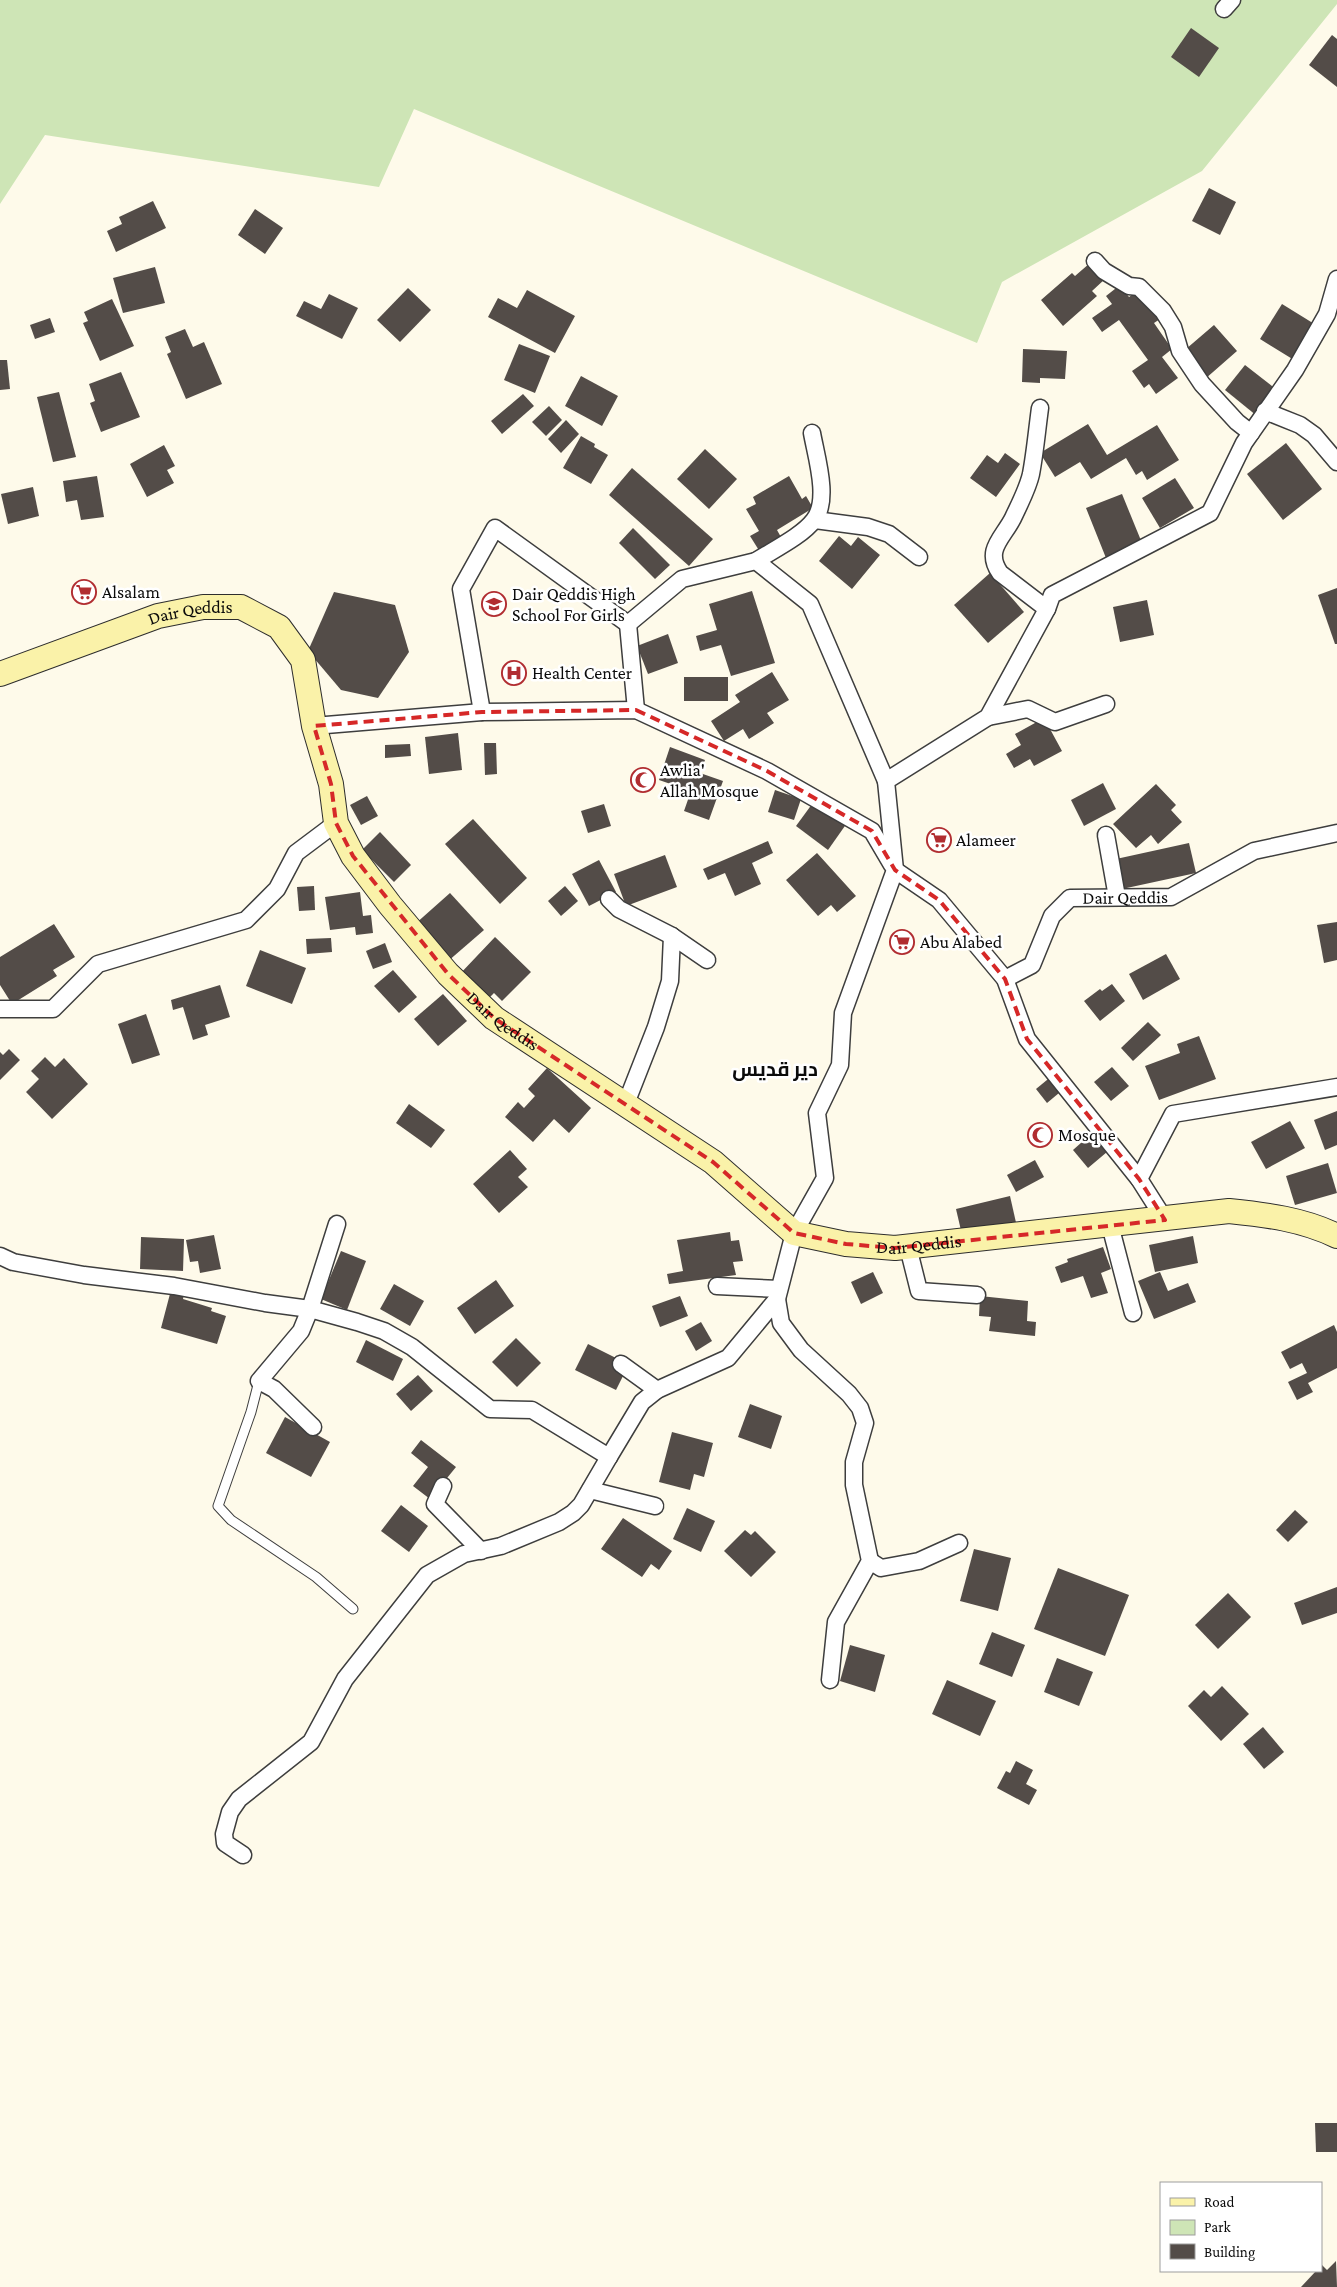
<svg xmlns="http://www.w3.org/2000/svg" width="1337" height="2287" viewBox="0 0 1337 2287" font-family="'Crimson Pro',Cairo,serif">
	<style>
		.green { fill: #cee5b6 }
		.building { fill: #534c48 }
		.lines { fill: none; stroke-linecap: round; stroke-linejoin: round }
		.lane-casing { stroke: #3e3e3e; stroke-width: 11 }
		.street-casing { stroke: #3e3e3e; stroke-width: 19 }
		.secondary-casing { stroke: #2d2d2d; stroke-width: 26 }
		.lane { stroke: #fff; stroke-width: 9 }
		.street { stroke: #fff; stroke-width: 16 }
		.secondary { stroke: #faf2a9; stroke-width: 24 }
		.marked { fill: none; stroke: #d62828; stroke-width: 4; stroke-dasharray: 10 6; stroke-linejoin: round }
		.labels { text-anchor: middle; stroke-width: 5; stroke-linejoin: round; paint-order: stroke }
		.poi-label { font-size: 18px; fill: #0b0b0b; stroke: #fff; text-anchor: start }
		.street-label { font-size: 18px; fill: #0b0b0b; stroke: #fff }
		.quarter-label { font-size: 20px; font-weight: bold; fill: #0b0b0b; stroke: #fff }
	</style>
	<rect width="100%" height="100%" fill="#fefaea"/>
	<!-- green -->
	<path class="green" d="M0,0H1337V4L1202,171L1002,282L977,343L414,109L379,187L45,135L0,204Z"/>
	<!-- building -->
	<g class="building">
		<path d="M1191,28L1219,48L1199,77L1171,57Z"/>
		<path d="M1332,35L1337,39V87L1309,65Z"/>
		<path d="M1209,188L1236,202L1220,235L1192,221Z"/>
		<path d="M153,201L166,228L116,252L107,231L122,224L119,217Z"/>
		<path d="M255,209L283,228L265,254L238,235Z"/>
		<path d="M1090,263L1105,279L1092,291L1097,296L1063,326L1041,300L1072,273L1075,276Z"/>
		<path d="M155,267L165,303L123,313L113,278Z"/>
		<path d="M1120,285L1129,297L1139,290L1160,319L1154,323L1172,349L1162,357L1178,378L1156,394L1149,384L1144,388L1132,371L1148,360L1119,320L1102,332L1092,318L1112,304L1106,296Z"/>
		<path d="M408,288L431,310L400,342L377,320Z"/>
		<path d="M527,290L575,316L555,353L488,317L498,298L517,308Z"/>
		<path d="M329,294L358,308L342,339L296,316L304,301L321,309Z"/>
		<path d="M112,299L134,346L100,361L83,323L88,321L84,312Z"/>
		<path d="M1282,304L1316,325L1294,360L1260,339Z"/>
		<path d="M50,318L55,332L35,339L30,325Z"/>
		<path d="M1214,325L1237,351L1205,379L1191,363L1196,359L1186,349Z"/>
		<path d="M185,329L193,347L204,342L222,384L186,399L167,354L171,352L165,337Z"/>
		<path d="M519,344L550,356L535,393L504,380Z"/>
		<path d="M1023,349L1067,351L1065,379L1040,378V383L1022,382Z"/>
		<path d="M0,360H7L10,389L0,390Z"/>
		<path d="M1245,365L1277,390L1257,416L1225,390Z"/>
		<path d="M121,372L140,417L101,432L90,403L95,401L89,384Z"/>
		<path d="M581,376L618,396L602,426L565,406Z"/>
		<path d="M59,392L76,457L53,462L37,397Z"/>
		<path d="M523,394L534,406L502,434L491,421Z"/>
		<path d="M549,406L562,420L546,436L532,422Z"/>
		<path d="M566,420L579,434L561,453L548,439Z"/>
		<path d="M1088,424L1107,455L1157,425L1179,460L1147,480L1142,471L1136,475L1126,458L1091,479L1080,462L1055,477L1040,453Z"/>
		<path d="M581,436L595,444L594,447L608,455L591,484L563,468Z"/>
		<path d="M1286,443L1322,489L1283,520L1247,474Z"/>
		<path d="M164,445L175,466L167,470L174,483L147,497L130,464Z"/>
		<path d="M705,449L737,479L709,509L677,479Z"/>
		<path d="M1005,453L1020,464L996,497L970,478L987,455L998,463Z"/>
		<path d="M632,468L713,539L689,566L609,495Z"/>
		<path d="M97,476L104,517L81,520L77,500L66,502L63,481Z"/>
		<path d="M789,476L802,499L806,496L813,508L777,530L782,539L760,552L750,536L759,531L746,509L756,504L753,497Z"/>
		<path d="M1175,478L1194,508L1160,528L1142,498Z"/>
		<path d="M33,487L39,516L8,524L1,494Z"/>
		<path d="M1122,494L1142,543L1106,558L1086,508Z"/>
		<path d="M633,528L670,565L655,579L619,543Z"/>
		<path d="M839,536L851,546L858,537L880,555L852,589L819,561Z"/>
		<path d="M990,573L1024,612L988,643L954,605Z"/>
		<path d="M1337,588V644H1335L1318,595Z"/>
		<path d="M752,591L775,663L731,676L721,645L700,651L696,636L717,630L709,604Z"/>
		<path d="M334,592L395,605L409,652L378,698L341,690L308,651Z"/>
		<path d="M1147,600L1154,635L1120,642L1113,607Z"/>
		<path d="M668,634L678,663L648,674L637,646Z"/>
		<path d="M772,672L789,700L767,713L774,723L749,739L743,729L724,741L711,721L740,702L735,695Z"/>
		<rect x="684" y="677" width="44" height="24"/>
		<path d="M1044,718L1062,751L1034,766L1030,759L1014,768L1006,754L1021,745L1015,734Z"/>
		<path d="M458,733L462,770L429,774L425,737Z"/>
		<path d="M484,743H496L497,774L485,775Z"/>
		<path d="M410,744L411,756L385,758V745Z"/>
		<path d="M670,747L705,760L700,773L723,781L709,820L684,811L691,791L659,780Z"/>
		<path d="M1103,783L1116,809L1084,826L1071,800Z"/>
		<path d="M1156,784L1176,805L1171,810L1182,822L1158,844L1151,835L1136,848L1113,824Z"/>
		<path d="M775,790L801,799L794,820L768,812Z"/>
		<path d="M367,796L378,816L361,825L350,805Z"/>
		<path d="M815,800L847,823L828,850L796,826Z"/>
		<path d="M604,804L611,826L588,833L581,811Z"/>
		<path d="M473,819L527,878L500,904L445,844Z"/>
		<path d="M380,832L411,865L394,882L362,850Z"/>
		<path d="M768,841L773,853L752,863L761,884L735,896L725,873L708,880L703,869Z"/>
		<path d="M1189,843L1196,873L1122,889L1116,859Z"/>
		<path d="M817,853L856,896L837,912L831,905L818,916L786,880Z"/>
		<path d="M665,855L677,887L626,906L614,874Z"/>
		<path d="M599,860L616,892L589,906L572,874Z"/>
		<path d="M314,886L315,910L299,911L297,887Z"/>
		<path d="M565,886L578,901L561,916L548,901Z"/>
		<path d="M360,892L363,916L371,915L373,933L356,935L355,927L330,930L325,897Z"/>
		<path d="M450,893L484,930L447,962L414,925Z"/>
		<path d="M1337,922V960L1324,963L1317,925Z"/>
		<path d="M54,924L75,957L53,970L57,976L12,1004L0,985V957Z"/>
		<path d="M495,937L531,972L502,1001L494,993L485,1002L458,976Z"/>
		<path d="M331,938L332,952L307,954L306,939Z"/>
		<path d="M385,943L392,962L373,969L366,951Z"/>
		<path d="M260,950L306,968L292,1004L246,986Z"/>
		<path d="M1166,954L1180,979L1143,1000L1129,974Z"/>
		<path d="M393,970L417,997L399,1013L374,986Z"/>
		<path d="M1112,984L1125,1001L1100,1021L1084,1001L1100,989L1102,991Z"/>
		<path d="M220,985L230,1017L205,1025L208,1035L193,1040L183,1007L173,1010L171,1000Z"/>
		<path d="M443,994L467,1021L438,1046L414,1019Z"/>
		<path d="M146,1014L160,1055L132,1064L118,1024Z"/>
		<path d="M1148,1022L1161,1035L1133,1061L1121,1048Z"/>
		<path d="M1199,1036L1216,1079L1159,1100L1145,1066L1180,1053L1177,1044Z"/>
		<path d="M9,1049L20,1060L0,1080V1052L3,1055Z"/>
		<path d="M45,1057L55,1067L64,1058L88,1084L52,1119L26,1092L39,1079L31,1071Z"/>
		<path d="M1112,1067L1129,1086L1111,1101L1094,1082Z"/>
		<path d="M547,1068L591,1108L569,1133L554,1119L533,1142L505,1117L518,1102L524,1108L535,1096L528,1089Z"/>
		<path d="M1053,1075L1065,1088L1047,1103L1036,1089Z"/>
		<path d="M409,1104L445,1130L431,1148L396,1123Z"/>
		<path d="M1337,1111V1145L1325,1150L1314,1120Z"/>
		<path d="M1290,1121L1305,1148L1266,1169L1251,1142Z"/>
		<path d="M1091,1134L1107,1152L1088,1168L1073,1150Z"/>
		<path d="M510,1150L527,1169L518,1177L528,1187L499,1213L473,1184Z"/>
		<path d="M1035,1160L1044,1177L1016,1192L1007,1175Z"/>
		<path d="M1328,1163L1337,1193L1295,1205L1286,1176Z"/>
		<path d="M1010,1196L1017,1227L963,1239L956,1209Z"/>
		<path d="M730,1232L731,1241L739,1240L743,1261L733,1262L736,1275L669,1284L667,1274L683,1271L677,1240Z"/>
		<path d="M214,1235L221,1269L200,1273L198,1261L190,1262L186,1240Z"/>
		<path d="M1193,1236L1198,1263L1155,1272L1149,1245Z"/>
		<path d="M141,1237L184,1239L183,1271L140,1269Z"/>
		<path d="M1103,1247L1111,1269L1101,1273L1108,1293L1091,1298L1083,1276L1061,1283L1055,1267L1068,1262L1067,1259Z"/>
		<path d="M341,1251L366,1261L347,1310L321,1299Z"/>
		<path d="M873,1272L883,1293L861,1304L851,1282Z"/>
		<path d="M1160,1272L1168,1291L1188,1283L1196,1302L1154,1319L1138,1281Z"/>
		<path d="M496,1280L514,1306L475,1334L457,1308Z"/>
		<path d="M394,1284L424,1301L410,1326L380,1309Z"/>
		<path d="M171,1290L184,1294L183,1299L212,1308L211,1311L226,1316L217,1344L161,1328Z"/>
		<path d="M680,1296L688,1316L660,1327L652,1306Z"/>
		<path d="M980,1296L1028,1301L1027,1321L1036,1322L1035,1336L989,1331L991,1317L979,1316Z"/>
		<path d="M701,1322L712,1341L696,1351L685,1331Z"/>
		<path d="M1334,1325L1337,1332V1368L1308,1383L1313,1392L1297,1400L1288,1382L1307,1373L1302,1363L1290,1369L1281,1352Z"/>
		<path d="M516,1338L541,1363L517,1387L492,1362Z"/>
		<path d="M366,1340L403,1359L393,1381L356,1362Z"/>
		<path d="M588,1344L616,1358L612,1365L625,1372L616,1390L575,1370Z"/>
		<path d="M418,1375L433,1391L411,1411L396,1394Z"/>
		<path d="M750,1404L782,1416L771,1449L738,1437Z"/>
		<path d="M285,1417L330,1442L311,1477L266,1453Z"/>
		<path d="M672,1432L713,1443L704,1477L694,1474L690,1490L659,1482Z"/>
		<path d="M421,1440L456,1467L430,1499L413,1486L428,1467L411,1453Z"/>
		<path d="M401,1505L428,1526L409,1552L381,1531Z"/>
		<path d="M687,1508L715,1521L701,1552L673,1539Z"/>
		<path d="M1295,1510L1308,1522L1288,1542L1276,1530Z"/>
		<path d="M623,1518L672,1551L659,1570L651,1564L642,1577L601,1549Z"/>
		<path d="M745,1530L751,1535L755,1531L776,1552L751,1577L724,1551Z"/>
		<path d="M974,1549L1011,1558L998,1611L960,1601Z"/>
		<path d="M1058,1568L1129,1595L1105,1656L1034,1629Z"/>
		<path d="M1337,1587V1613L1302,1625L1294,1603Z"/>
		<path d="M1228,1593L1251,1617L1218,1649L1195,1625Z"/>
		<path d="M992,1632L1025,1645L1012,1677L979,1664Z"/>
		<path d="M850,1645L885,1655L875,1692L840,1681Z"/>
		<path d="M1057,1658L1093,1672L1079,1706L1044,1692Z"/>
		<path d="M947,1680L996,1701L980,1736L932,1714Z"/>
		<path d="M1222,1686L1249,1714L1221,1741L1188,1706L1204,1690L1211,1697Z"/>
		<path d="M1263,1727L1284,1752L1264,1769L1243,1744Z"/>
		<path d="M1016,1761L1033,1770L1026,1784L1037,1790L1029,1805L997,1788L1006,1771L1010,1773Z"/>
		<path d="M1315,2123H1337V2152H1316Z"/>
		<path d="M1336,2261L1337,2287H1301L1316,2271H1321L1322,2265L1327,2270Z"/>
	</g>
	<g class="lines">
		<defs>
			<path id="lane" d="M259,1381L251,1412L218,1506L231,1520L316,1577L353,1609"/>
			<g id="street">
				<path d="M1224,9L1232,0"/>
				<path d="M1095,261L1104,271L1129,286L1139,287L1163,311L1173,327L1180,351L1202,384L1237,422L1251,433"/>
				<path d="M1040,408C1037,430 1035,453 1031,474C1028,488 1019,505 1013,518C1003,538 984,550 1000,573L1047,609"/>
				<path d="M1265,411L1300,425L1314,435L1337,462"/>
				<path d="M815,520L868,527L889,534L919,557"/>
				<path d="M756,561C773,550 802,536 814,520C830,500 816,456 812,433"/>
				<path d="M628,624L636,710"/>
				<path d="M482,712L461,589L495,528L628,624L682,579L756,561L810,604L886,781"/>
				<path d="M988,717L1028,709L1055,722L1106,704"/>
				<path d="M314,726L482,712L636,710L767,771L872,831L892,865"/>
				<path d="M1106,835L1117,897"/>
				<path d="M895,870L886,781L988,717L1047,609L1052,595L1210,513L1244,443L1295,370L1327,314L1337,279"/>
				<path d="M609,899L619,909L672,936L707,960"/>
				<path id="s1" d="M1005,979L1032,965L1052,916L1070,898L1171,897L1254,851L1337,833"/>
				<path d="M0,1009H53L98,964L246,920L277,889L296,853L336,823"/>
				<path d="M625,1106L656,1027L670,981L672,936"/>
				<path d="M1139,1179L1173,1114L1337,1087"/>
				<path d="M1110,1225L1133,1313"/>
				<path d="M908,1247L919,1291L977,1295"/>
				<path d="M0,1256L13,1262L84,1275L174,1286L265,1303L310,1309L357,1322L384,1331L412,1347L490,1409L532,1410L609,1457L642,1402L657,1390L728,1358L777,1299L794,1233L825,1178L817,1113L840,1065L843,1013L895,870L939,900L1005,979L1027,1039L1139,1179L1165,1220"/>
				<path d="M717,1286L779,1289"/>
				<path d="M777,1299L781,1323L801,1350L849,1394L860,1408L865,1423L854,1462V1485L870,1561L836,1622L830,1680"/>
				<path d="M621,1364L657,1390"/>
				<path d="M313,1427L274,1389L259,1381L301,1331L310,1309L337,1224"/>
				<path d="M443,1486L435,1504L481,1551"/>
				<path d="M590,1490L655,1506"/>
				<path d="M870,1561L881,1568L919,1561L959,1543"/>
				<path d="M243,1855L225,1843L224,1834L230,1812L239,1799L311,1742L345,1679L427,1575L464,1554L501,1546L559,1522L573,1513L581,1505L609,1457"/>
			</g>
			<g id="secondary">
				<path id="s2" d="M0,674L158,616L203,607H241L279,627L303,660L314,726L331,784L336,823L353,856L390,905L448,974L494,1018L713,1162L794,1233L846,1244L895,1248L1229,1211C1267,1215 1302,1219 1337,1236"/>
			</g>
		</defs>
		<!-- lane casing -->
		<use href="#lane" class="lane-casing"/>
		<!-- street casing -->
		<use href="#street" class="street-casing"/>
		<!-- secondary casing -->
		<use href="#secondary" class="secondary-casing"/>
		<!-- lane -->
		<use href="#lane" class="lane"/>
		<!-- street -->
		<use href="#street" class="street"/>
		<!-- secondary -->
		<use href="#secondary" class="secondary"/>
	</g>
	<!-- marked area -->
	<path class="marked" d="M636,710L767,771L872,831L895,870L939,900L1005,979L1027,1039L1139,1179L1165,1220L895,1248L846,1244L794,1233L713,1162L494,1018L448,974L353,856L336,823L331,784L314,726L482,712Z"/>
	<!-- icons -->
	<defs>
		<symbol id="supermarket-ring" viewBox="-11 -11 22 22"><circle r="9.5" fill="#fff" stroke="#b12d31" stroke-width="1.5"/><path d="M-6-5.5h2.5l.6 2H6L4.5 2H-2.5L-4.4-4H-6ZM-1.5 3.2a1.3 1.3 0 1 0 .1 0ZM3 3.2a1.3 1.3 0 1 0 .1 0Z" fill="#b12d31"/></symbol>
		<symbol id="school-ring" viewBox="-11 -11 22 22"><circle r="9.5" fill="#fff" stroke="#b12d31" stroke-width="1.5"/><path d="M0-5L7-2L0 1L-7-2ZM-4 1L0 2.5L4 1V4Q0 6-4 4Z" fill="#b12d31"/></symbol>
		<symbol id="hospital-ring" viewBox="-11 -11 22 22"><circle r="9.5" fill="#fff" stroke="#b12d31" stroke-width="1.5"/><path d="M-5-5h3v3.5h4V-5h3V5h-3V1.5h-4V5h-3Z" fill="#b12d31"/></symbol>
		<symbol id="mosque-ring" viewBox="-11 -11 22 22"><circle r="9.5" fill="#fff" stroke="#b12d31" stroke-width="1.5"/><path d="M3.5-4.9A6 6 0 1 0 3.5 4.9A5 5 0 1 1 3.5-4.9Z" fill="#b12d31"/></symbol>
	</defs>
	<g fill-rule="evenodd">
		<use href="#supermarket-ring" x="70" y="578" width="28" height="28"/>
		<use href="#school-ring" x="480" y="590" width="28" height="28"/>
		<use href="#hospital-ring" x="500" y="659" width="28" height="28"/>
		<use href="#mosque-ring" x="629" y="766" width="28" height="28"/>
		<use href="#supermarket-ring" x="925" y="826" width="28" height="28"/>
		<use href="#supermarket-ring" x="888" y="928" width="28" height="28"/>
		<use href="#mosque-ring" x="1026" y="1121" width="28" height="28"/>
	</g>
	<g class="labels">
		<!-- poi labels -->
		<g class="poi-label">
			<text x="102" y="598">Alsalam</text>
			<text x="512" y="600">Dair Qeddis High<tspan x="512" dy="21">School For Girls</tspan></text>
			<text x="532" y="679">Health Center</text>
			<text x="660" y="776">Awlia'<tspan x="660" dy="21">Allah Mosque</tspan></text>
			<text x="956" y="846">Alameer</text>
			<text x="920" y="948">Abu Alabed</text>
			<text x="1058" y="1141">Mosque</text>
		</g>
		<!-- street labels -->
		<g class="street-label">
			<text dy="6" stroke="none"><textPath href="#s2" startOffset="201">Dair Qeddis</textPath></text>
			<text dy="6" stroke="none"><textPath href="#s1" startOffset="164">Dair Qeddis</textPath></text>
			<text dy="6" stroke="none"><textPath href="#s2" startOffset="764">Dair Qeddis</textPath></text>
			<text dy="6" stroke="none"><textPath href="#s2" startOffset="1251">Dair Qeddis</textPath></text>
		</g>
		<!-- quarter labels -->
		<g class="quarter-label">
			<text x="775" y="1076">دير قديس</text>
		</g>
	</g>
	<!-- legend -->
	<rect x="1160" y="2182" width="162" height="90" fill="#ffffff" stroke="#9d9d9d"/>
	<rect x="1170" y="2198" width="25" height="8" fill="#faf2a9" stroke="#9d9d9d"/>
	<text x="1204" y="2207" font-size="15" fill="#0b0b0b">Road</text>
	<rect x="1170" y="2220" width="25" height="15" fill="#cee5b6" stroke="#9d9d9d"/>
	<text x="1204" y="2232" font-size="15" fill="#0b0b0b">Park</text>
	<rect x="1170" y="2244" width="25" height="15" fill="#534c48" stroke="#9d9d9d"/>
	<text x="1204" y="2257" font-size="15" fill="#0b0b0b">Building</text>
</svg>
